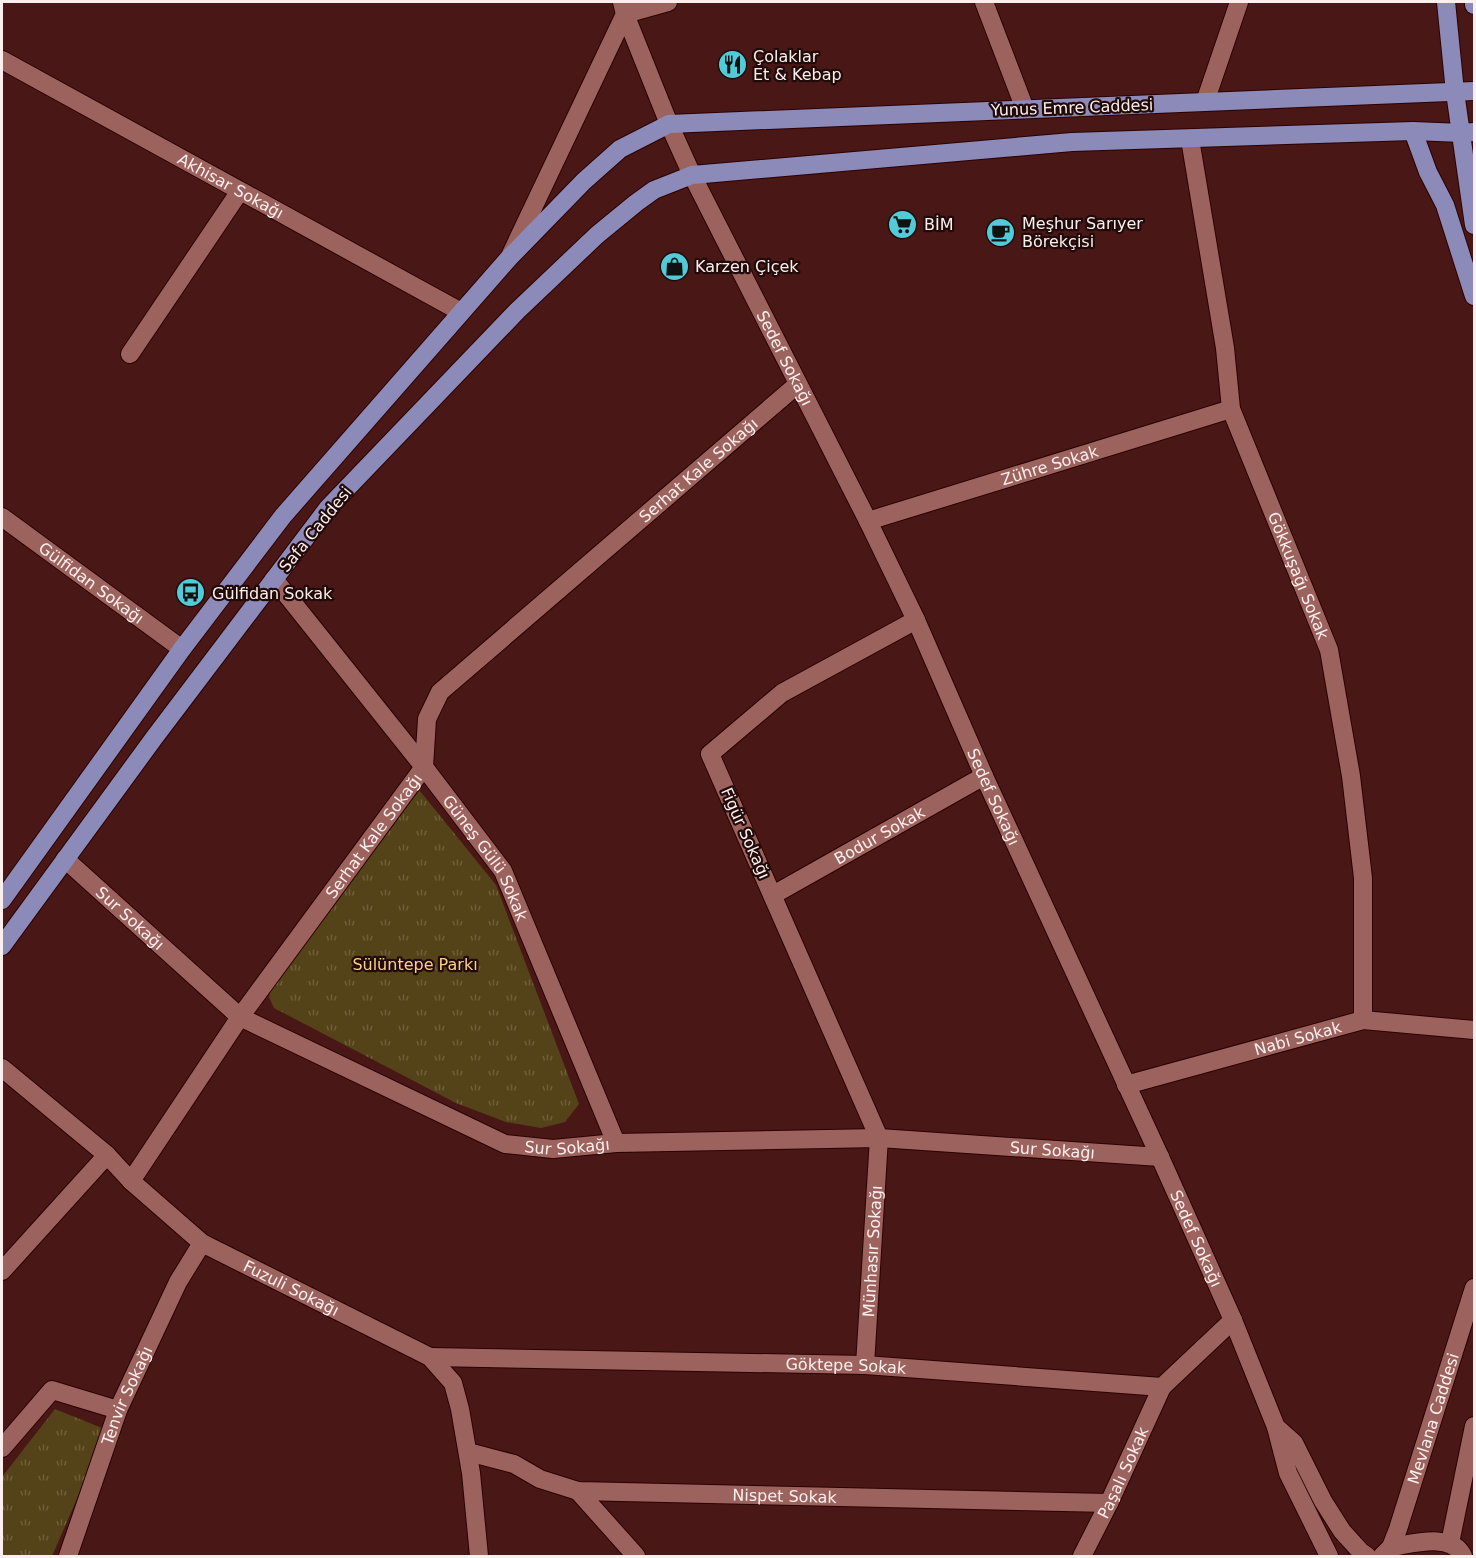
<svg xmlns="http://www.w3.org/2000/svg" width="1476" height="1558" viewBox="0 0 1476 1558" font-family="'DejaVu Sans',sans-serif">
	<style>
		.park { fill: url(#park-tufts) }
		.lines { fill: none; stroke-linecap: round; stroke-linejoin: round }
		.minor-casing { stroke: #2c0002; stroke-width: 20 }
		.major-casing { stroke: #2c0002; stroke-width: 20 }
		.minor { stroke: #9c635e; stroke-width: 18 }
		.major { stroke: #8c8ab8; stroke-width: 18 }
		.labels { text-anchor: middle; stroke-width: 4.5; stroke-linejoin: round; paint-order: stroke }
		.poi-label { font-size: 16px; fill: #fcefed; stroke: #210b0a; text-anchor: start }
		.street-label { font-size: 16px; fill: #fcefed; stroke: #210b0a }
		.park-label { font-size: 16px; fill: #fbd37c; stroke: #210b0a }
	</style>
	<defs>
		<pattern id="park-tufts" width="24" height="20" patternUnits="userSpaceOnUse" patternTransform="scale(1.5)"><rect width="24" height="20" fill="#544218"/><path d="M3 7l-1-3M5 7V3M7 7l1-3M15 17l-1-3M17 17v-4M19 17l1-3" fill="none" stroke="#6e5e3a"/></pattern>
	</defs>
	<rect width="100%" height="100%" fill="#491816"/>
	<!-- park -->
	<g class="park">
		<path d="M420,791L496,885L579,1104L565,1122L541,1128L506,1122L456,1103L274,1008L269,997L272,983L411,793Z"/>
		<path d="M55,1409L107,1430L52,1556H2V1477Z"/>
	</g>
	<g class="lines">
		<defs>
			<g id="minor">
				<path id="s1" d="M622,2L625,14L669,124L692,175L868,521L916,620L984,776L1160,1157L1233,1320L1276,1427L1288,1473L1329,1556"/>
				<path d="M984,2L1025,109"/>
				<path id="s2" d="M2,60L461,312"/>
				<path d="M1205,102L1239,2"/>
				<path id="s3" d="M1190,139L1225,348L1231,409L1329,650L1351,776L1363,878V1020"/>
				<path d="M511,254L625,14L668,2"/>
				<path d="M130,354L240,191"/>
				<path id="s4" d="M2,517L182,649"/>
				<path id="s5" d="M868,521L1231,409"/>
				<path id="s6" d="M274,579L424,767L503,871L616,1143"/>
				<path id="s7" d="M65,859L240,1017L505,1144L553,1149L616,1143L879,1138L1160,1157"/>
				<path id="s8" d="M773,895L984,776"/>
				<path id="s9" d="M2,1068L107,1155L131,1181L202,1243L430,1357L453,1383L460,1409L471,1473L479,1556"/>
				<path id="s10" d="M1126,1085L1363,1020L1474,1030"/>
				<path id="s11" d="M131,1181L240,1017L424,767L427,719L440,692L798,384"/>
				<path d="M2,1271L107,1155"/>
				<path id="s12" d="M430,1357L865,1365L1162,1387L1233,1320"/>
				<path id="s13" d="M865,1365L879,1138L710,754L782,693L916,620"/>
				<path d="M1276,1427L1294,1443L1323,1501L1342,1531L1361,1552L1367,1556"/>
				<path d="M2,1448L52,1390L118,1410"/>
				<path id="s14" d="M468,1452L514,1464L540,1479L578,1491L1109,1503"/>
				<path d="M578,1491L636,1556"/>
				<path d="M1450,1543L1474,1426"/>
				<path d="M1391,1547C1412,1544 1452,1532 1463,1556"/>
				<path id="s15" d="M68,1556L118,1410L178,1282L202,1243"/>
				<path id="s16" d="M1082,1556L1109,1503L1162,1387"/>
				<path id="s17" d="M1382,1556L1391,1547L1398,1529L1474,1288"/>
			</g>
			<g id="major">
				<path d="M1446,2L1455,92L1474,225"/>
				<path d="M1474,2V5"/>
				<path d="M1413,131L1428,172L1445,205L1474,296"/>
				<path d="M2,900L182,649L283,516L509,258L584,181L620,149L669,124L1474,91"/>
				<path d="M2,946L154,738L328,508L517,311L597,235L636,203L654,190L692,175L1072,142L1413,131L1462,133L1474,132"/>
			</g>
		</defs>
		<!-- minor casing -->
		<use href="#minor" class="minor-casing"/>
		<!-- major casing -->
		<use href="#major" class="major-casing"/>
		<!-- minor -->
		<use href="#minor" class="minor"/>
		<!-- major -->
		<use href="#major" class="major"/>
	</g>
	<!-- icons -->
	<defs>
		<symbol id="restaurant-disc" viewBox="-11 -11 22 22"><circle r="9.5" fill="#52cbd8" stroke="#210b0a"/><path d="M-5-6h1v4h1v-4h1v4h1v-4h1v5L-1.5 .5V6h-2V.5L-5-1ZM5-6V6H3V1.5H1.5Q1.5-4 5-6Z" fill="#111"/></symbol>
		<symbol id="supermarket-disc" viewBox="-11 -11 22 22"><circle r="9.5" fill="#52cbd8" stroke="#210b0a"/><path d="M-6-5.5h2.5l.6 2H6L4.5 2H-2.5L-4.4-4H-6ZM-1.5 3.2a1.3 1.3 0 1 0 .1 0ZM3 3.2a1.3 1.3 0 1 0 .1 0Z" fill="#111"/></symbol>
		<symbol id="cafe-disc" viewBox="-11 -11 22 22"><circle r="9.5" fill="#52cbd8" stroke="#210b0a"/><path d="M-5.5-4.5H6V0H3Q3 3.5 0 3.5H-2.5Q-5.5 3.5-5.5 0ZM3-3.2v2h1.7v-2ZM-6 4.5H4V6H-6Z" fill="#111"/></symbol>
		<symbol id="shop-disc" viewBox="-11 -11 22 22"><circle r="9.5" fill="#52cbd8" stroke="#210b0a"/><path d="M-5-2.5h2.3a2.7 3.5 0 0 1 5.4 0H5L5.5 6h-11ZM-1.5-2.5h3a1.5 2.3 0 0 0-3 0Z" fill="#111"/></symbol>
		<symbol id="bus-disc" viewBox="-11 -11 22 22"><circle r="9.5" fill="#52cbd8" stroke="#210b0a"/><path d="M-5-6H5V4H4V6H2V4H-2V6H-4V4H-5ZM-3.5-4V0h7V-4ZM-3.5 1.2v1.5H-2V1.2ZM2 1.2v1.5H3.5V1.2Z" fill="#111"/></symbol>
	</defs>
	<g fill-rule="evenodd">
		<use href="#restaurant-disc" x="716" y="48" width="33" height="33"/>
		<use href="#supermarket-disc" x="886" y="208" width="33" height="33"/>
		<use href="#cafe-disc" x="984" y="216" width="33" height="33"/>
		<use href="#shop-disc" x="658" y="250" width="33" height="33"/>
		<use href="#bus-disc" x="174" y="576" width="33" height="33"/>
	</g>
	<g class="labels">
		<!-- poi labels -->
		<g class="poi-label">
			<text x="753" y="62">Çolaklar<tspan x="753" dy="18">Et &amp; Kebap</tspan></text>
			<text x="1022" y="229">Meşhur Sarıyer<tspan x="1022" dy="18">Börekçisi</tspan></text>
			<text x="924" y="230">BİM</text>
			<text x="695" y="272">Karzen Çiçek</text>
			<text x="212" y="599">Gülfidan Sokak</text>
		</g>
		<!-- street labels -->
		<g class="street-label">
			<text transform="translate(1072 107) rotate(-2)" y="6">Yunus Emre Caddesi</text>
			<text dy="6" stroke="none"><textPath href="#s2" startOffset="261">Akhisar Sokağı</textPath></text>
			<text dy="6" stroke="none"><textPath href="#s1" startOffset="392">Sedef Sokağı</textPath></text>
			<text dy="6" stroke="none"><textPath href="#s5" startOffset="190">Zühre Sokak</textPath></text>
			<text dy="6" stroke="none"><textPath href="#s11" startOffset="926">Serhat Kale Sokağı</textPath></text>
			<text transform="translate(315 529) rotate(-51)" y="6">Safa Caddesi</text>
			<text dy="6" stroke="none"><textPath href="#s3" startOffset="453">Gökkuşağı Sokak</textPath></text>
			<text dy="6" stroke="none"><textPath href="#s4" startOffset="111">Gülfidan Sokağı</textPath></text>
			<text dy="6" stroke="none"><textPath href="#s1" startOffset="878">Sedef Sokağı</textPath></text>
			<text transform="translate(746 833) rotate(66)" y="6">Figür Sokağı</text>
			<text dy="6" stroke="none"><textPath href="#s8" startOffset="122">Bodur Sokak</textPath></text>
			<text dy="6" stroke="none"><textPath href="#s11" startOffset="422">Serhat Kale Sokağı</textPath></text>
			<text dy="6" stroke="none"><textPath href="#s6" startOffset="351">Güneş Gülü Sokak</textPath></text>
			<text dy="6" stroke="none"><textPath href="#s7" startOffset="88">Sur Sokağı</textPath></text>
			<text dy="6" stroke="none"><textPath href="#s10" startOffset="178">Nabi Sokak</textPath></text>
			<text dy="6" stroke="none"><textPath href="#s7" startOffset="592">Sur Sokağı</textPath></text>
			<text dy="6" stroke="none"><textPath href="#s7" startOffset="1078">Sur Sokağı</textPath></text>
			<text dy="6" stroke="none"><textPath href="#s1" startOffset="1364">Sedef Sokağı</textPath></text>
			<text dy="6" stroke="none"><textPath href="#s13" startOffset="114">Münhasır Sokağı</textPath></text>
			<text dy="6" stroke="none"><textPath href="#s9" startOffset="366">Fuzuli Sokağı</textPath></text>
			<text dy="6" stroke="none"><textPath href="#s12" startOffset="416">Göktepe Sokak</textPath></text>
			<text dy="6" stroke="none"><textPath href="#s15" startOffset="171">Tenvir Sokağı</textPath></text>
			<text dy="6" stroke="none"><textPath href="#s17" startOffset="148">Mevlana Caddesi</textPath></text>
			<text dy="6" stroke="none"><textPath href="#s16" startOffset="93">Paşalı Sokak</textPath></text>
			<text dy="6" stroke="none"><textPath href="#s14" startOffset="324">Nispet Sokak</textPath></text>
		</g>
		<!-- park labels -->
		<g class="park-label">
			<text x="415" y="970">Sülüntepe Parkı</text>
		</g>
	</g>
	<!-- border -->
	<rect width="1476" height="1558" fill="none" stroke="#fcefed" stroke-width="6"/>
</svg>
